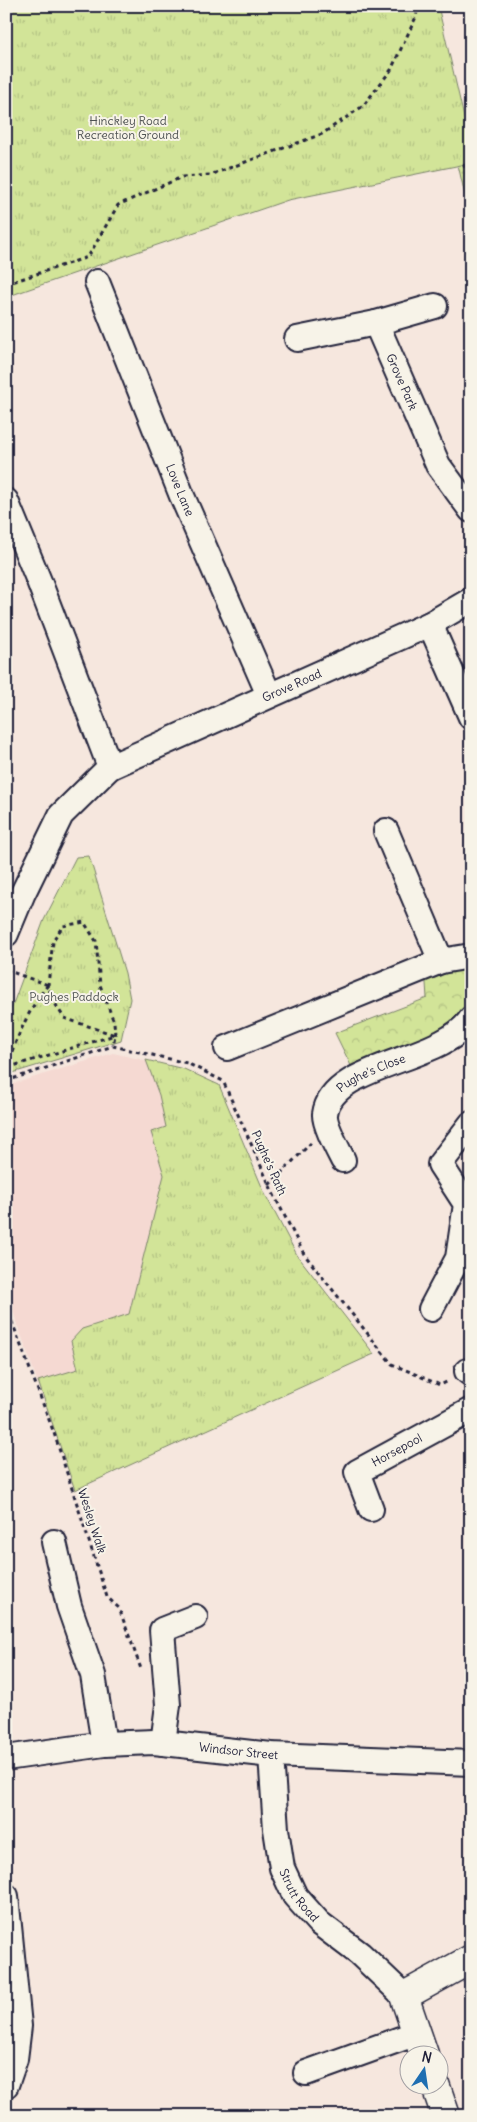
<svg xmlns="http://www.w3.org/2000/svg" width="477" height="2122" viewBox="0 0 477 2122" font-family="Delius,sans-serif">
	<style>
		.built { fill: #f5d9d2 }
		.grass { fill: url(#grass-dots); stroke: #7a836a }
		.forest { fill: url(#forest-crowns); stroke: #7a836a }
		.park { fill: url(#park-tufts); stroke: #7a836a }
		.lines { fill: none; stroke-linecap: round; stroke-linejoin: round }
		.minor-casing { stroke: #22223b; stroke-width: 28 }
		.major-casing { stroke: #22223b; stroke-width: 31 }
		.path { stroke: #22223b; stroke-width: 3; stroke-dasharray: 4 4; stroke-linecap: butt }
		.minor { stroke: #f7f3e8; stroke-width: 24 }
		.major { stroke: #f7f3e8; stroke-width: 28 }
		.labels { text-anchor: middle; stroke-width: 4; stroke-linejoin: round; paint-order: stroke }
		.park-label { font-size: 12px; fill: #4e5252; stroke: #f7f3e8 }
		.street-label { font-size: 12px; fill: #22223b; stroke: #f7f3e8 }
	</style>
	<defs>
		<pattern id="grass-dots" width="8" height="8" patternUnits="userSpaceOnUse" patternTransform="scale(1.25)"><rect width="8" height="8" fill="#d2e498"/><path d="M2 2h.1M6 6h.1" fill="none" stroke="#b4c384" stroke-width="1.8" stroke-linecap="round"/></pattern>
		<pattern id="forest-crowns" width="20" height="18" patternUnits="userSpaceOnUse" patternTransform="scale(1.25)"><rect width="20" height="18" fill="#d2e498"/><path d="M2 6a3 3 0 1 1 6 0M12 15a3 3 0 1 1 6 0" fill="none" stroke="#b4c384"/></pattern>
		<pattern id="park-tufts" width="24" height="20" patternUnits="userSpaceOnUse" patternTransform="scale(1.25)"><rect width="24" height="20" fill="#d2e498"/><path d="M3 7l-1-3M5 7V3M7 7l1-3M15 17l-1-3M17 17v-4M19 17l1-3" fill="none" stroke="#b4c384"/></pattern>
	</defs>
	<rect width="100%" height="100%" fill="#f6e7de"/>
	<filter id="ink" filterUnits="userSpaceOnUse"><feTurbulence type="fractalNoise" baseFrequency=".02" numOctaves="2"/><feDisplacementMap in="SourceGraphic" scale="10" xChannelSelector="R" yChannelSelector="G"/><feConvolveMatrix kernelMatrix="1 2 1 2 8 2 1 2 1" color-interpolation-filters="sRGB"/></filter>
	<g filter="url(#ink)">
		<!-- built -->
		<path class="built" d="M113,1053L184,1069L219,1085L265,1194L297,1255L374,1354L75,1490L6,1291V1086Z"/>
		<!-- grass -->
		<path class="grass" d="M471,163V221L458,165Z"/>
		<!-- forest -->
		<path class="forest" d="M471,958V1015L356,1076L335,1033L427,998L425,968Z"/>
		<!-- park -->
		<g class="park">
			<path d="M6,6H438L465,122L471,152V163L288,200L6,297Z"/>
			<path d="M89,856L125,973L130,999L121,1040L6,1075V1023L44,920L76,857Z"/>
			<path d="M146,1060L184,1069L219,1085L265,1194L297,1255L374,1354L75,1490L38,1381L78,1369L71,1341L82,1329L129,1314L164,1175L151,1132L166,1127L159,1095Z"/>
		</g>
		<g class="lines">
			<defs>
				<g id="minor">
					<path id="s1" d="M97,282L182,496L269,695"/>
					<path d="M376,323L435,306"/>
					<path id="s2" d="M297,339L376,323L438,465L471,510"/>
					<path d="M6,501L39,581L110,767"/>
					<path d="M430,624L471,717"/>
					<path d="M386,831L441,961"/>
					<path id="s3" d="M6,934L23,893L61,815L110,767L430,624L471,600"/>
					<path d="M227,1048L441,961L471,956"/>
					<path id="s4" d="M343,1160C338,1150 324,1124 325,1114C331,1063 443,1062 471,1019"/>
					<path d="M431,1309L458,1258L466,1204L440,1164L471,1124"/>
					<path d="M467,1371L471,1374"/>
					<path id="s5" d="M371,1509L357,1472L471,1410"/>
					<path d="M54,1542L69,1606L93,1675L104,1744"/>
					<path d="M163,1743L168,1705L162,1630L195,1617"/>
					<path id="s6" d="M271,1755L276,1829L282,1868L295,1896L319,1923L360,1954L404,1996"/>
					<path id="s7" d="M6,1758L104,1744L154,1742L271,1755L471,1763"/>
					<path d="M6,1896L19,2026L15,2059L6,2085"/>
					<path d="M306,2073L417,2033"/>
				</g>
				<g id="major">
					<path d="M424,2054L404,1996L471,1959"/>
					<path d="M435,2084L446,2116"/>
				</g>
			</defs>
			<!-- minor casing -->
			<use href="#minor" class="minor-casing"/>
			<!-- major casing -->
			<use href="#major" class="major-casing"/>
			<!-- path -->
			<g class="path">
				<path d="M464,164L471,190"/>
				<path d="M6,284L88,257L118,205L182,177L210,175L322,134L363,106L391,70L416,17L418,6"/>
				<path d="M6,970L48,985"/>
				<path d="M48,985C29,1008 19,1034 8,1061L13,1066L115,1035L114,1022L100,985L96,941L84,922L63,926L53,940L48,985L53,1000L64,1018L115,1035L113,1046"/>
				<path d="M6,1081L113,1046L187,1063L223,1081L273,1193L304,1254L392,1364L440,1385L449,1381"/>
				<path d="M269,1185L311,1143"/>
				<path d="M6,1306L54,1433L107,1597L119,1608L141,1669"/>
			</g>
			<!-- minor -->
			<use href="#minor" class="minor"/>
			<!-- major -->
			<use href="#major" class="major"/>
		</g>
	</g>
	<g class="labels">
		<!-- park labels -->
		<g class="park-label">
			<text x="128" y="125">Hinckley Road<tspan x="128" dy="14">Recreation Ground</tspan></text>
			<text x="74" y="1001">Pughes Paddock</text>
		</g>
		<!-- street labels -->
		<g class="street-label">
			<text dy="4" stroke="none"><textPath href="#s2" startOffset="145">Grove Park</textPath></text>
			<text dy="4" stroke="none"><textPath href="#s1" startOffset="224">Love Lane</textPath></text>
			<text dy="4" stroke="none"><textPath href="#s3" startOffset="399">Grove Road</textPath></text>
			<text dy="4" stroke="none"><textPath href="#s4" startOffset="115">Pughe's Close</textPath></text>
			<text transform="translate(269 1163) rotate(66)" y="4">Pughe's Path</text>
			<text dy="4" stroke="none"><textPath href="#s5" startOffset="85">Horsepool</textPath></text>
			<text transform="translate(92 1521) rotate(72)" y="4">Wesley Walk</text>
			<text dy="4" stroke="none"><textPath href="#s7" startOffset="234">Windsor Street</textPath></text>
			<text dy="4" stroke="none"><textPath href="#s6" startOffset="146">Strutt Road</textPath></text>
		</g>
	</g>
	<!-- margin -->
	<rect width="477" height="2122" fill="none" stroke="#f7f3e8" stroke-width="25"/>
	<rect x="12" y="12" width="452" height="2097" fill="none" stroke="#22223b" stroke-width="2" filter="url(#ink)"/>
	<!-- north arrow -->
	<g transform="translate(424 2070) rotate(13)"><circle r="24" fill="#f7f3e8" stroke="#a29fa3"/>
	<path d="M0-4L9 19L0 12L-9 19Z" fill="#1f6fb2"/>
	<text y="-8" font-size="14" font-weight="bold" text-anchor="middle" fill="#22223b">N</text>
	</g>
</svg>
